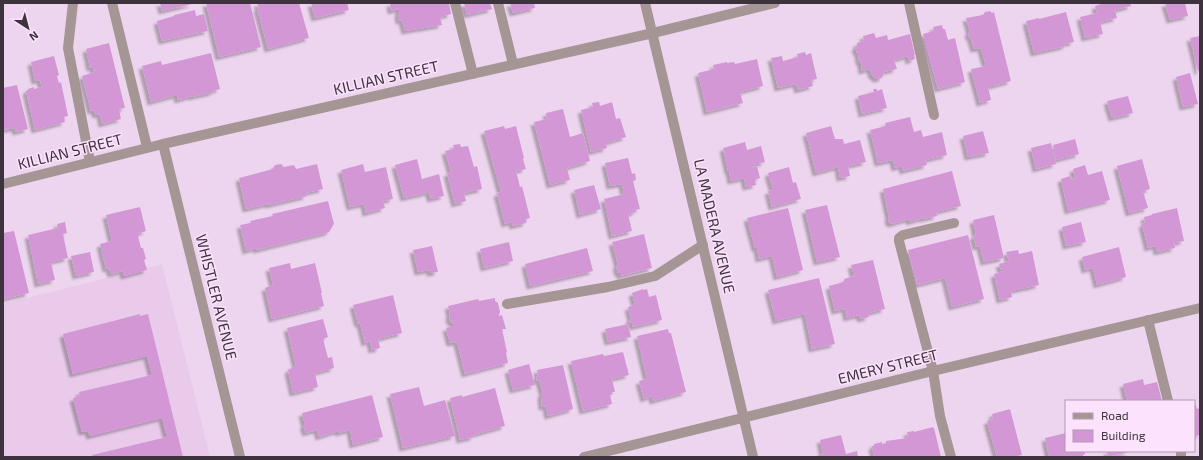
<svg xmlns="http://www.w3.org/2000/svg" width="1203" height="460" viewBox="0 0 1203 460" font-family="'Exo 2',sans-serif">
	<style>
		.built { fill: #e9caea }
		.building { fill: #d497d6; filter: url(#shadow) }
		.lines { fill: none; stroke-linecap: round; stroke-linejoin: round }
		.service { stroke: #a59595; stroke-width: 10 }
		.minor { stroke: #a59595; stroke-width: 10 }
		.labels { text-anchor: middle; stroke-width: 3; stroke-linejoin: round; paint-order: stroke }
		.street-label { font-size: 15px; fill: #3d333d; stroke: #fce2fc }
	</style>
	<defs>
		<filter id="shadow"><feDropShadow dx="-3.5" dy="3.5" stdDeviation="1" flood-color="#0004"/></filter>
	</defs>
	<rect width="100%" height="100%" fill="#eed5ef"/>
	<!-- built -->
	<path class="built" d="M162,264L210,457H3V304Z"/>
	<!-- building -->
	<g class="building">
		<path d="M160,3H192V4L162,11Z"/>
		<path d="M206,3H250L261,47L219,57Z"/>
		<path d="M257,3H299L309,38L268,49L257,8H259Z"/>
		<path d="M311,3H347L349,10L315,18Z"/>
		<path d="M390,3H449L451,14L440,17L442,25L405,31L402,20L399,21L398,13L399,12V9L391,11Z"/>
		<path d="M464,3H490L492,9L467,15Z"/>
		<path d="M510,3H534L535,8L513,13Z"/>
		<path d="M1100,3H1130L1131,6L1115,10L1117,18L1100,22L1103,34L1085,38L1080,17L1097,13L1095,6L1101,4Z"/>
		<path d="M1165,3H1185L1188,16L1170,20Z"/>
		<path d="M195,10L196,16L204,14L208,31L162,41L157,21L174,16V15Z"/>
		<path d="M990,11L992,13L994,12L1011,81L988,87L991,100L980,103L971,69L986,66L981,48L974,49L970,36L969,37L968,32H970L966,18L983,15L985,12Z"/>
		<path d="M1066,12L1074,42L1065,44L1066,46L1034,53L1026,21L1039,18V19Z"/>
		<path d="M942,25L943,29H945L948,40L955,38L965,82L938,89L923,34L934,31L933,27Z"/>
		<path d="M874,33L876,38L887,35L888,40L910,34L915,55H914L915,59L909,61L908,56L894,60L897,69L884,72L882,78L877,79L872,75L870,69L862,71L861,63L859,61L858,52L857,53L855,47L857,46V43L864,41L863,36Z"/>
		<path d="M1200,36V71H1198L1190,38Z"/>
		<path d="M109,43L125,108L119,109L121,119L102,124L100,114L96,115L94,110L91,111L82,76L94,72L93,67L90,68L86,49Z"/>
		<path d="M805,52L806,55L811,53L817,79L811,80L813,86L798,90L796,84L778,88L771,58L782,56L783,61L798,57L797,54Z"/>
		<path d="M211,53L220,89L213,91L214,92L192,97V96L178,100L177,95L151,102L142,66L161,61L162,65Z"/>
		<path d="M54,56L59,75L57,76L59,83L61,82L68,116L64,117L65,122L35,130L26,91L28,90V89L34,87V89L42,87L40,80L35,81L31,62Z"/>
		<path d="M757,59L763,86L740,92L743,103L707,112L698,73L714,69L713,65L727,62V63L734,62L735,64Z"/>
		<path d="M1190,73L1198,104L1183,107L1176,77Z"/>
		<path d="M17,85L28,129L16,132L15,128L3,130V88Z"/>
		<path d="M873,89H877V91L882,89L887,108L862,114L858,96L874,92Z"/>
		<path d="M1128,96L1133,113L1112,118L1107,101Z"/>
		<path d="M599,102L600,106L612,102L616,119L620,118L626,137L606,143L607,148L591,152L581,110L593,107L592,103Z"/>
		<path d="M563,109L570,137L583,133L590,161L567,168L570,180L550,185L534,122L547,119L546,113Z"/>
		<path d="M910,117L914,132L921,130L923,137L942,132L947,155L926,160L927,165L903,171L902,166L895,168L893,160L878,163L870,130L886,126L885,123Z"/>
		<path d="M504,126L505,129L516,126L524,158L523,159L526,169L516,171L520,187L522,186L530,218L526,219V223L513,226L512,222L505,224L497,193L501,192L484,131Z"/>
		<path d="M831,126L835,139H843L844,144L860,140L866,162L848,166L850,176L840,178L838,167L816,173L806,133Z"/>
		<path d="M983,131L989,153L968,157L963,136Z"/>
		<path d="M1075,139L1079,154L1056,160L1053,145Z"/>
		<path d="M745,142L747,150L761,146L765,162L752,165V167L757,166L760,178L755,180L756,185L746,187L744,178L731,181L729,171H728L723,148Z"/>
		<path d="M1051,143L1056,164L1036,169L1031,148Z"/>
		<path d="M460,144L461,147L468,146L474,167L477,166L482,189L464,193L466,201L455,204L447,173L451,172L445,151L454,149L453,145Z"/>
		<path d="M628,158L632,174L635,173L636,180L633,181L640,209L635,210L636,212L628,214L632,231L612,236L604,199L624,194L622,184L610,186L605,163Z"/>
		<path d="M417,159L422,179L439,174L444,196L431,199L428,191L426,193L404,198L395,165Z"/>
		<path d="M1142,159L1150,189L1143,191L1148,208L1129,213L1117,166Z"/>
		<path d="M281,164L284,167L294,165L296,169L317,164L323,189L306,193L307,196L269,205L268,204L246,209L239,178L273,169L275,165Z"/>
		<path d="M363,164L365,172L386,167L393,199L383,201L385,208L366,213L364,204L350,207L341,170Z"/>
		<path d="M1085,165L1088,175L1102,171L1110,200L1068,211L1061,179L1070,176L1071,179L1075,178L1073,169Z"/>
		<path d="M789,167L793,183L796,182L801,199L772,207L768,191L773,190L768,173Z"/>
		<path d="M952,171L961,206L936,212L937,216L923,219V218L910,222L909,219L892,224L889,222L888,218L889,217L883,189Z"/>
		<path d="M594,185L601,209L580,215L574,190Z"/>
		<path d="M328,201L334,224L329,232L257,250L256,248L246,251L240,225L251,223L250,221L273,216L272,214Z"/>
		<path d="M827,205L840,257L817,262L805,210Z"/>
		<path d="M140,207L146,231L139,233L140,236H138L141,248H143L146,259L144,260L147,270L124,276L123,271L111,274L109,268L106,269L100,244L112,241L106,215Z"/>
		<path d="M788,208L803,270L777,277L772,256L759,259L757,248H755L747,218Z"/>
		<path d="M1177,208L1184,241L1174,243L1175,248L1157,252L1156,246L1148,248L1142,224L1145,223L1144,217L1152,215V214Z"/>
		<path d="M994,215L1004,258L984,262L980,246L976,247L973,236L976,235L973,220Z"/>
		<path d="M65,222L67,233L63,234L68,258L51,262L55,280L38,284L28,235L58,228L57,224Z"/>
		<path d="M1081,222L1086,242L1066,246L1062,227Z"/>
		<path d="M14,231L29,293L3,299V233Z"/>
		<path d="M644,234L652,268L620,276V273H618L616,265H618L612,242Z"/>
		<path d="M968,235L984,299L952,307L945,278L917,285L908,250Z"/>
		<path d="M509,242L513,261L484,268L480,249Z"/>
		<path d="M432,246L438,272L430,273V270L418,272L413,250Z"/>
		<path d="M1119,247L1126,277L1097,285L1093,268L1085,270L1082,257Z"/>
		<path d="M587,248L593,271L530,286L525,264Z"/>
		<path d="M1018,250L1019,254L1032,251L1039,285L1011,291L1012,297L1000,300L994,274L1004,271L1003,270H1001L999,264L1009,261L1006,252Z"/>
		<path d="M90,252L94,272L76,276L71,256Z"/>
		<path d="M873,260L885,309L868,313L869,317L861,319L859,315L847,318L845,309L835,311L829,286L844,282V279L854,276L851,265Z"/>
		<path d="M290,263L291,269L315,263L322,293H321L324,306L272,319L265,288L273,285L269,268Z"/>
		<path d="M819,278L835,344L812,349L805,314L776,321L768,290Z"/>
		<path d="M643,289V290L647,289L649,297L656,295L662,320L633,327L632,323H630L629,319H631L628,307L635,305L632,293Z"/>
		<path d="M393,295L402,333L378,339L380,348L372,350L370,341L365,343L360,323L358,324L353,305Z"/>
		<path d="M495,298V301L498,303L500,312L499,315V316L502,315L506,329H502L507,352L506,353L508,363L465,374L457,342L450,343L446,328L453,326V323L450,321L449,316L450,314L448,306L478,299L479,301Z"/>
		<path d="M140,314V316L148,314L183,457H93L92,455L167,437L162,418L90,436L88,431L82,432L73,398L80,396L79,392L152,375L147,356L73,374L63,334Z"/>
		<path d="M323,319L328,337L323,339L328,358L332,357L334,368L315,373L318,387L293,393L288,370L292,368V366H296L287,328Z"/>
		<path d="M628,324L631,337L608,342L605,329Z"/>
		<path d="M668,329L669,333H671L686,392L653,401L652,396L644,399L639,381L647,379L637,336Z"/>
		<path d="M623,352L629,375L612,379L615,392H612L613,394L610,395L612,404L583,411L571,361L603,354L604,356Z"/>
		<path d="M529,364L535,385L513,390L508,370Z"/>
		<path d="M563,365L573,409L548,416L546,406L542,407L541,394L543,393L539,380L537,381L536,376H538L537,370Z"/>
		<path d="M1143,379L1144,385L1157,382L1162,401H1127L1123,384Z"/>
		<path d="M419,387L424,406L445,400L455,436L403,448L390,394Z"/>
		<path d="M495,388L505,426L473,435L474,437L460,440L450,398L462,395V397Z"/>
		<path d="M372,395L383,437L353,445L350,430L339,433L338,431L319,437L317,430L306,433L303,425H305L302,413Z"/>
		<path d="M1194,403H1195L1197,409L1200,408V435L1194,436Z"/>
		<path d="M1010,409L1022,455L1013,457H997L987,421L993,419L992,414Z"/>
		<path d="M933,427V428H934L941,457H874L872,446H874V444L882,442V444L886,443V441L908,438L907,432L914,431V432Z"/>
		<path d="M1066,433V451H1085V454L1083,455V457H1049L1045,438Z"/>
		<path d="M841,435L846,454L857,451L858,457H813L823,454L820,440Z"/>
		<path d="M1107,451H1129V452L1108,457Z"/>
	</g>
	<g class="lines">
		<!-- service -->
		<g class="service">
			<path d="M73,3L68,48L90,162"/>
			<path d="M112,3L147,147"/>
			<path d="M455,3L473,74"/>
			<path d="M498,3L513,64"/>
			<path d="M909,3L934,115"/>
			<path d="M507,304L608,287L655,276L703,245"/>
			<path d="M1148,320L1168,401"/>
			<path d="M1181,451V457"/>
			<path d="M951,457L940,416L933,371L899,241V238L903,235L954,223"/>
		</g>
		<!-- minor -->
		<g class="minor">
			<path d="M645,3L753,457"/>
			<path d="M163,144L240,457"/>
			<path d="M3,184L163,144L653,33L775,3"/>
			<path d="M584,457L933,371L1200,308"/>
		</g>
	</g>
	<g class="labels">
		<!-- street labels -->
		<g class="street-label">
			<text transform="translate(386 78) rotate(-13)" y="5">KILLIAN STREET</text>
			<text transform="translate(70 152) rotate(-14)" y="5">KILLIAN STREET</text>
			<text transform="translate(714 226) rotate(77)" y="5">LA MADERA AVENUE</text>
			<text transform="translate(216 297) rotate(76)" y="5">WHISTLER AVENUE</text>
			<text transform="translate(888 367) rotate(-14)" y="5">EMERY STREET</text>
		</g>
	</g>
	<!-- border -->
	<rect width="1203" height="460" fill="none" stroke="#3d333d" stroke-width="8"/>
	<!-- legend -->
	<rect x="1065" y="400" width="130" height="52" fill="#fce2fc" stroke="#b09cb0"/>
	<rect x="1073" y="413" width="20" height="6" fill="#a59595" stroke="#b09cb0"/>
	<text x="1101" y="420" font-size="12" fill="#3d333d">Road</text>
	<rect x="1073" y="430" width="20" height="12" fill="#d497d6" stroke="#b09cb0"/>
	<text x="1101" y="440" font-size="12" fill="#3d333d">Building</text>
	<!-- north arrow -->
	<g transform="translate(28 28) rotate(144)" stroke="#fce2fc" stroke-width="3" paint-order="stroke">
	<path d="M0-3L7 15L0 10L-7 15Z" fill="#3d333d"/>
	<text y="-6" font-size="11" font-weight="bold" text-anchor="middle" fill="#3d333d">N</text>
	</g>
</svg>
